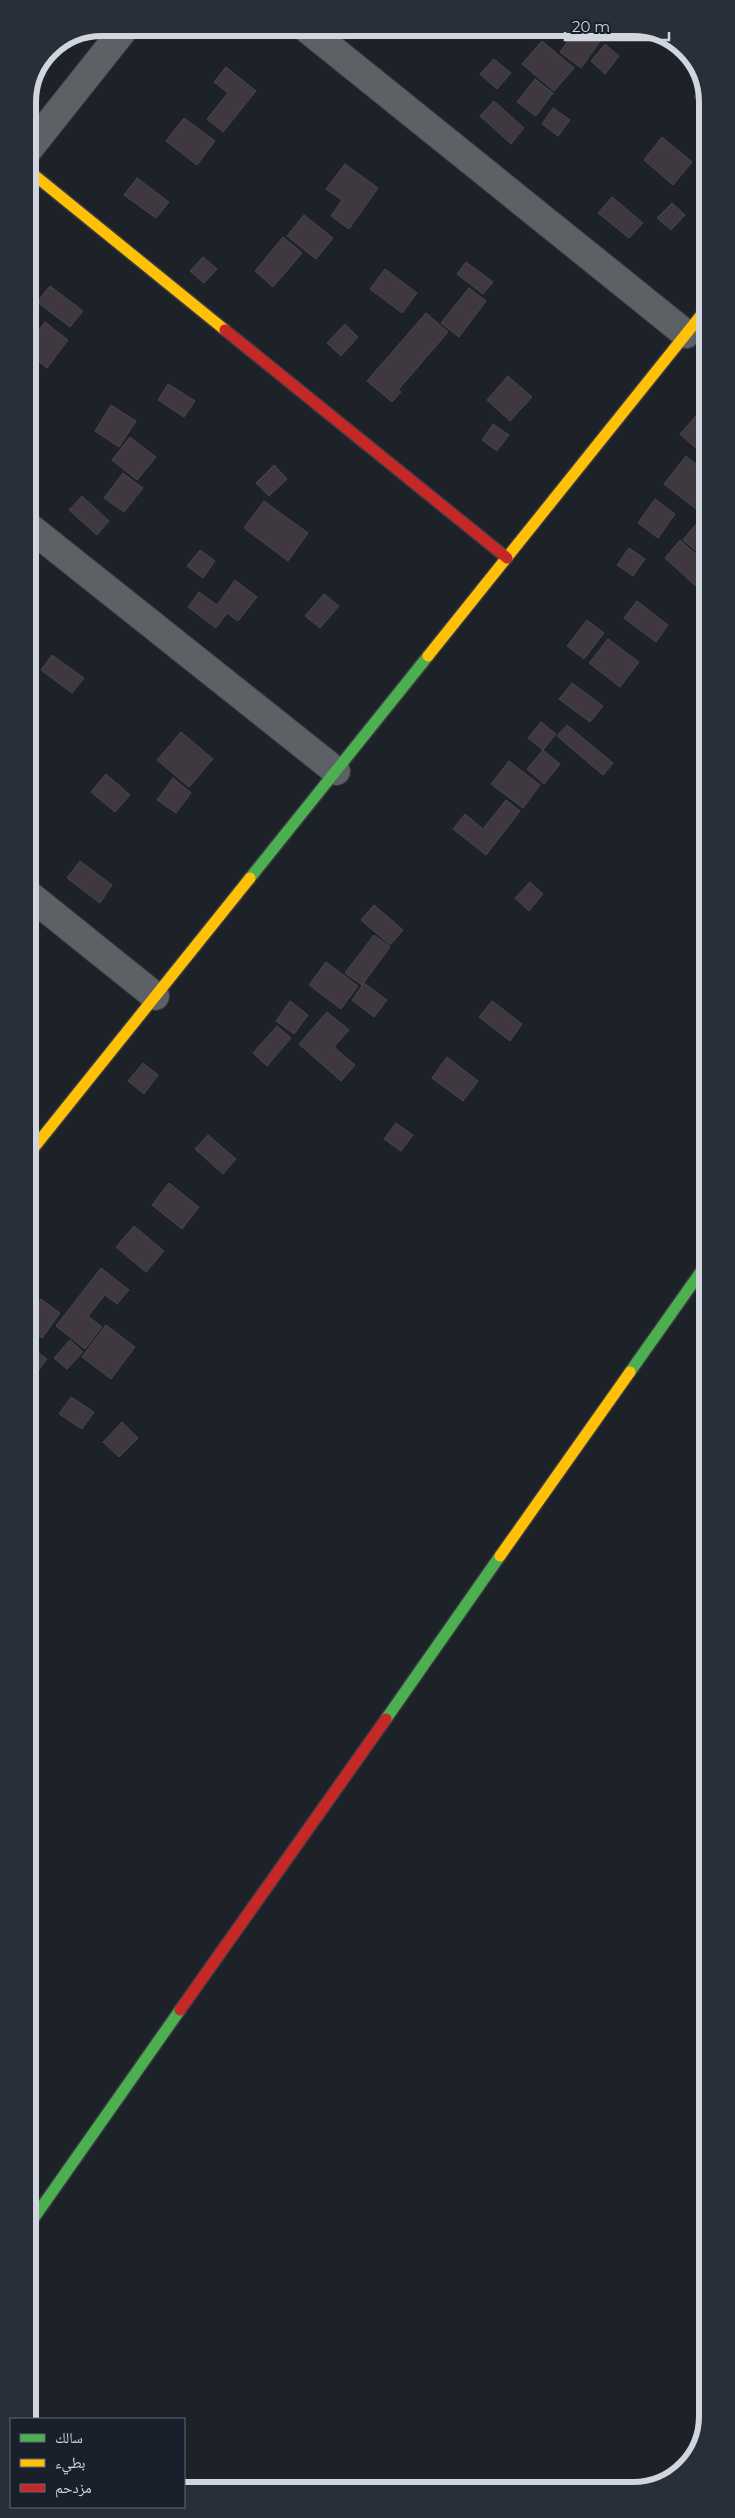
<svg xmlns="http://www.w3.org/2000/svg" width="735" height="2518" viewBox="0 0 735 2518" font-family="Montserrat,'Noto Naskh Arabic',sans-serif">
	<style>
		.building { fill: #3f3841; stroke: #48464b }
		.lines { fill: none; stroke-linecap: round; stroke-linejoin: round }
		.street-casing { stroke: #393b41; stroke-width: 30 }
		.fast-casing { stroke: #393b41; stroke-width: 14 }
		.slow-casing { stroke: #393b41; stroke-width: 14 }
		.jam-casing { stroke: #393b41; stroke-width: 14 }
		.street { stroke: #5d6065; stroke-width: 28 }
		.fast { stroke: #4caf50; stroke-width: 11 }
		.slow { stroke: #ffc107; stroke-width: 11 }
		.jam { stroke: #c62828; stroke-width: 11 }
		.rim { fill: none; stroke: #d1d5de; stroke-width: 6 }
	</style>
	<rect width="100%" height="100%" fill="#1d2128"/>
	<!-- building -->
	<g class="building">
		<path d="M577,28H599L606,33L581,68L560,52Z"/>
		<path d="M542,41L574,68L554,91L522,64Z"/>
		<path d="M605,44L619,56L605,74L591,61Z"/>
		<path d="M494,59L511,73L497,89L480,74Z"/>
		<path d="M226,67L256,91L223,132L207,119L228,93L214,82Z"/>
		<path d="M535,79L553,93L536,116L517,102Z"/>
		<path d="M704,84L706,88V106L694,97Z"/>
		<path d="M494,101L524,128L511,144L480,116Z"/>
		<path d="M553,108L570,120L558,136L542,124Z"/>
		<path d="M184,118L215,141L197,165L166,141Z"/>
		<path d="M662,137L692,162L673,185L644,160Z"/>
		<path d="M345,164L378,188L349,229L331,216L342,200L326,189Z"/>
		<path d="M137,178L169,202L156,218L124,195Z"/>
		<path d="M612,197L643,223L629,238L598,213Z"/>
		<path d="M672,203L685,215L671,230L657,218Z"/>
		<path d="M304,215L333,238L316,259L287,236Z"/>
		<path d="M283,237L302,253L273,287L255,271Z"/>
		<path d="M203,257L217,269L204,283L190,271Z"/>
		<path d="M466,262L493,282L483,294L457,274Z"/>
		<path d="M385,269L417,293L402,313L370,289Z"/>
		<path d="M50,286L83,311L70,327L37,302Z"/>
		<path d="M469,288L486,301L459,337L441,323Z"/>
		<path d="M426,313L448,332L398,390L401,392L392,402L367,381Z"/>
		<path d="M45,322L68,340L47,368L28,353V345Z"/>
		<path d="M345,324L358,337L341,356L327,343Z"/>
		<path d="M508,376L532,397L510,421L487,400Z"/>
		<path d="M168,384L195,401L184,417L158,400Z"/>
		<path d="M111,405L136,421L119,447L95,431Z"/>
		<path d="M28,410L35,416L28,424Z"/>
		<path d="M696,416L706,426V457L680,434Z"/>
		<path d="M493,424L509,435L497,451L482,440Z"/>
		<path d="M130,437L156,457L137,480L112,460Z"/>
		<path d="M686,456L706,472V517L664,484Z"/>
		<path d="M274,465L287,479L269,496L256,483Z"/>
		<path d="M123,473L143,488L124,512L104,498Z"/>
		<path d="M82,496L109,521L97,535L69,510Z"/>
		<path d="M655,499L675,514L658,538L638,523Z"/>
		<path d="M264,501L308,533L288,561L244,528Z"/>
		<path d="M701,518L706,523V559L683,540Z"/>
		<path d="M680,540L706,563V576L697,587L665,558Z"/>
		<path d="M629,548L645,559L633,576L617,565Z"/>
		<path d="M200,550L215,561L203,578L187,566Z"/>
		<path d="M235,580L257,597L238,621L227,613L216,628L188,607L199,592L217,605Z"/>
		<path d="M324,594L339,606L320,628L305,616Z"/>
		<path d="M637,601L668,625L656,642L624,618Z"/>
		<path d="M587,620L604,633L584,659L567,646Z"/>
		<path d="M608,639L639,662L620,687L589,663Z"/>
		<path d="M52,655L84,678L72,693L41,670Z"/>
		<path d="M572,683L603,706L590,722L559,699Z"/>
		<path d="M541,722L556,734L543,750L528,738Z"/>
		<path d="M28,723L35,729L28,737Z"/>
		<path d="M567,725L613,763L603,775L557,736Z"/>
		<path d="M181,732L213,759L189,787L157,760Z"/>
		<path d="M543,750L560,764L544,784L527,769Z"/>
		<path d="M509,761L540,785L523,808L491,784Z"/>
		<path d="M106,774L130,795L115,812L91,792Z"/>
		<path d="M173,778L191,793L176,813L157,800Z"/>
		<path d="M506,800L520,811L486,855L453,829L465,814L483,829Z"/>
		<path d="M80,861L112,885L100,903L67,878Z"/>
		<path d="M530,882L543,894L529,911L515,898Z"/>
		<path d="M374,905L403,930L390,945L361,920Z"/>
		<path d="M374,935L390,947L362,985L345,973Z"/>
		<path d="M326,962L358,986L341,1009L309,985Z"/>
		<path d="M364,983L387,1000L374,1017L352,1000Z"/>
		<path d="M290,1001L308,1015L294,1034L276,1021Z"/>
		<path d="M492,1001L522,1024L510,1041L479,1017Z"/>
		<path d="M327,1012L349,1030L334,1047L355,1065L341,1081L299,1044Z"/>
		<path d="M277,1026L291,1038L267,1066L253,1053Z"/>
		<path d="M447,1057L478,1081L463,1101L432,1078Z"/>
		<path d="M143,1063L158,1075L144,1094L128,1081Z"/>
		<path d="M396,1123L413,1135L401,1151L384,1139Z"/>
		<path d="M208,1135L236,1159L223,1174L195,1149Z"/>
		<path d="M169,1183L199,1207L182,1229L152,1205Z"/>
		<path d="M134,1226L164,1251L146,1272L116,1247Z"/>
		<path d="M101,1268L129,1290L117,1304L105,1295L88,1316L102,1327L85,1349L56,1326Z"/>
		<path d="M41,1299L60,1313L42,1338L28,1329V1317Z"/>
		<path d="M106,1325L135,1347L111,1379L82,1357Z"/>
		<path d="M70,1340L83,1352L67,1369L54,1358Z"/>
		<path d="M33,1349L47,1359L31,1380L28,1379V1355Z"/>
		<path d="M71,1397L94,1412L82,1429L59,1414Z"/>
		<path d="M28,1410L33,1414L28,1419Z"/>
		<path d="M122,1422L138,1438L119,1457L103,1442Z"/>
	</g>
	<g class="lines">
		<defs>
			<g id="street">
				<path d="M306,28L686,334"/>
				<path d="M28,150L125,28"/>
				<path d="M28,526L336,771"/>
				<path d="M28,894L155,996"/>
			</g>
			<g id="fast">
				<path d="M250,878L428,656"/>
				<path d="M630,1372L707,1263"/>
				<path d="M386,1719L500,1556"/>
				<path d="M29,2225L180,2010"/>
			</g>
			<g id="slow">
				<path d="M28,170L225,330"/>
				<path d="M428,656L706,309"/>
				<path d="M28,1155L250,878"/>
				<path d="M500,1556L630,1372"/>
			</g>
			<g id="jam">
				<path d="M225,330L507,558"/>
				<path d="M180,2010L386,1719"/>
			</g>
		</defs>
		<!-- street casing -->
		<use href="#street" class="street-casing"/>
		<!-- fast casing -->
		<use href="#fast" class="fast-casing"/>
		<!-- slow casing -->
		<use href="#slow" class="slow-casing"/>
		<!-- jam casing -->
		<use href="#jam" class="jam-casing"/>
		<!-- street -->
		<use href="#street" class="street"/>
		<!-- fast -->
		<use href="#fast" class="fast"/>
		<!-- slow -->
		<use href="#slow" class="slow"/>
		<!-- jam -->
		<use href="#jam" class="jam"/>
	</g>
	<!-- crop -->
	<path d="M0 0H735V2518H0ZM102 36H633A66 66 0 0 1 699 102V2416A66 66 0 0 1 633 2482H102A66 66 0 0 1 36 2416V102A66 66 0 0 1 102 36Z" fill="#282e3a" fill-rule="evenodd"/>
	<path class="rim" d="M102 36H633A66 66 0 0 1 699 102V2416A66 66 0 0 1 633 2482H102A66 66 0 0 1 36 2416V102A66 66 0 0 1 102 36Z"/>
	<!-- legend -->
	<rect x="10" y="2418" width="175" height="90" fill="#19202c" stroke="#636873"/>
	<rect x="20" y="2434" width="25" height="8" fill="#4caf50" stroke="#636873"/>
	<text x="55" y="2443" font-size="15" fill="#d1d5de">سالك</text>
	<rect x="20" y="2459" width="25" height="8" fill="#ffc107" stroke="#636873"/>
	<text x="55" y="2468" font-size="15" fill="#d1d5de">بطيء</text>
	<rect x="20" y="2484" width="25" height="8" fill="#c62828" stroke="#636873"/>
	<text x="55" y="2493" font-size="15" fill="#d1d5de">مزدحم</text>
	<!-- scale -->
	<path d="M565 32v8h104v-8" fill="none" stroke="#d1d5de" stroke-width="2.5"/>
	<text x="572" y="32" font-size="15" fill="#d1d5de" stroke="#19202c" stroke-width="4" paint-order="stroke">20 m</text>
</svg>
